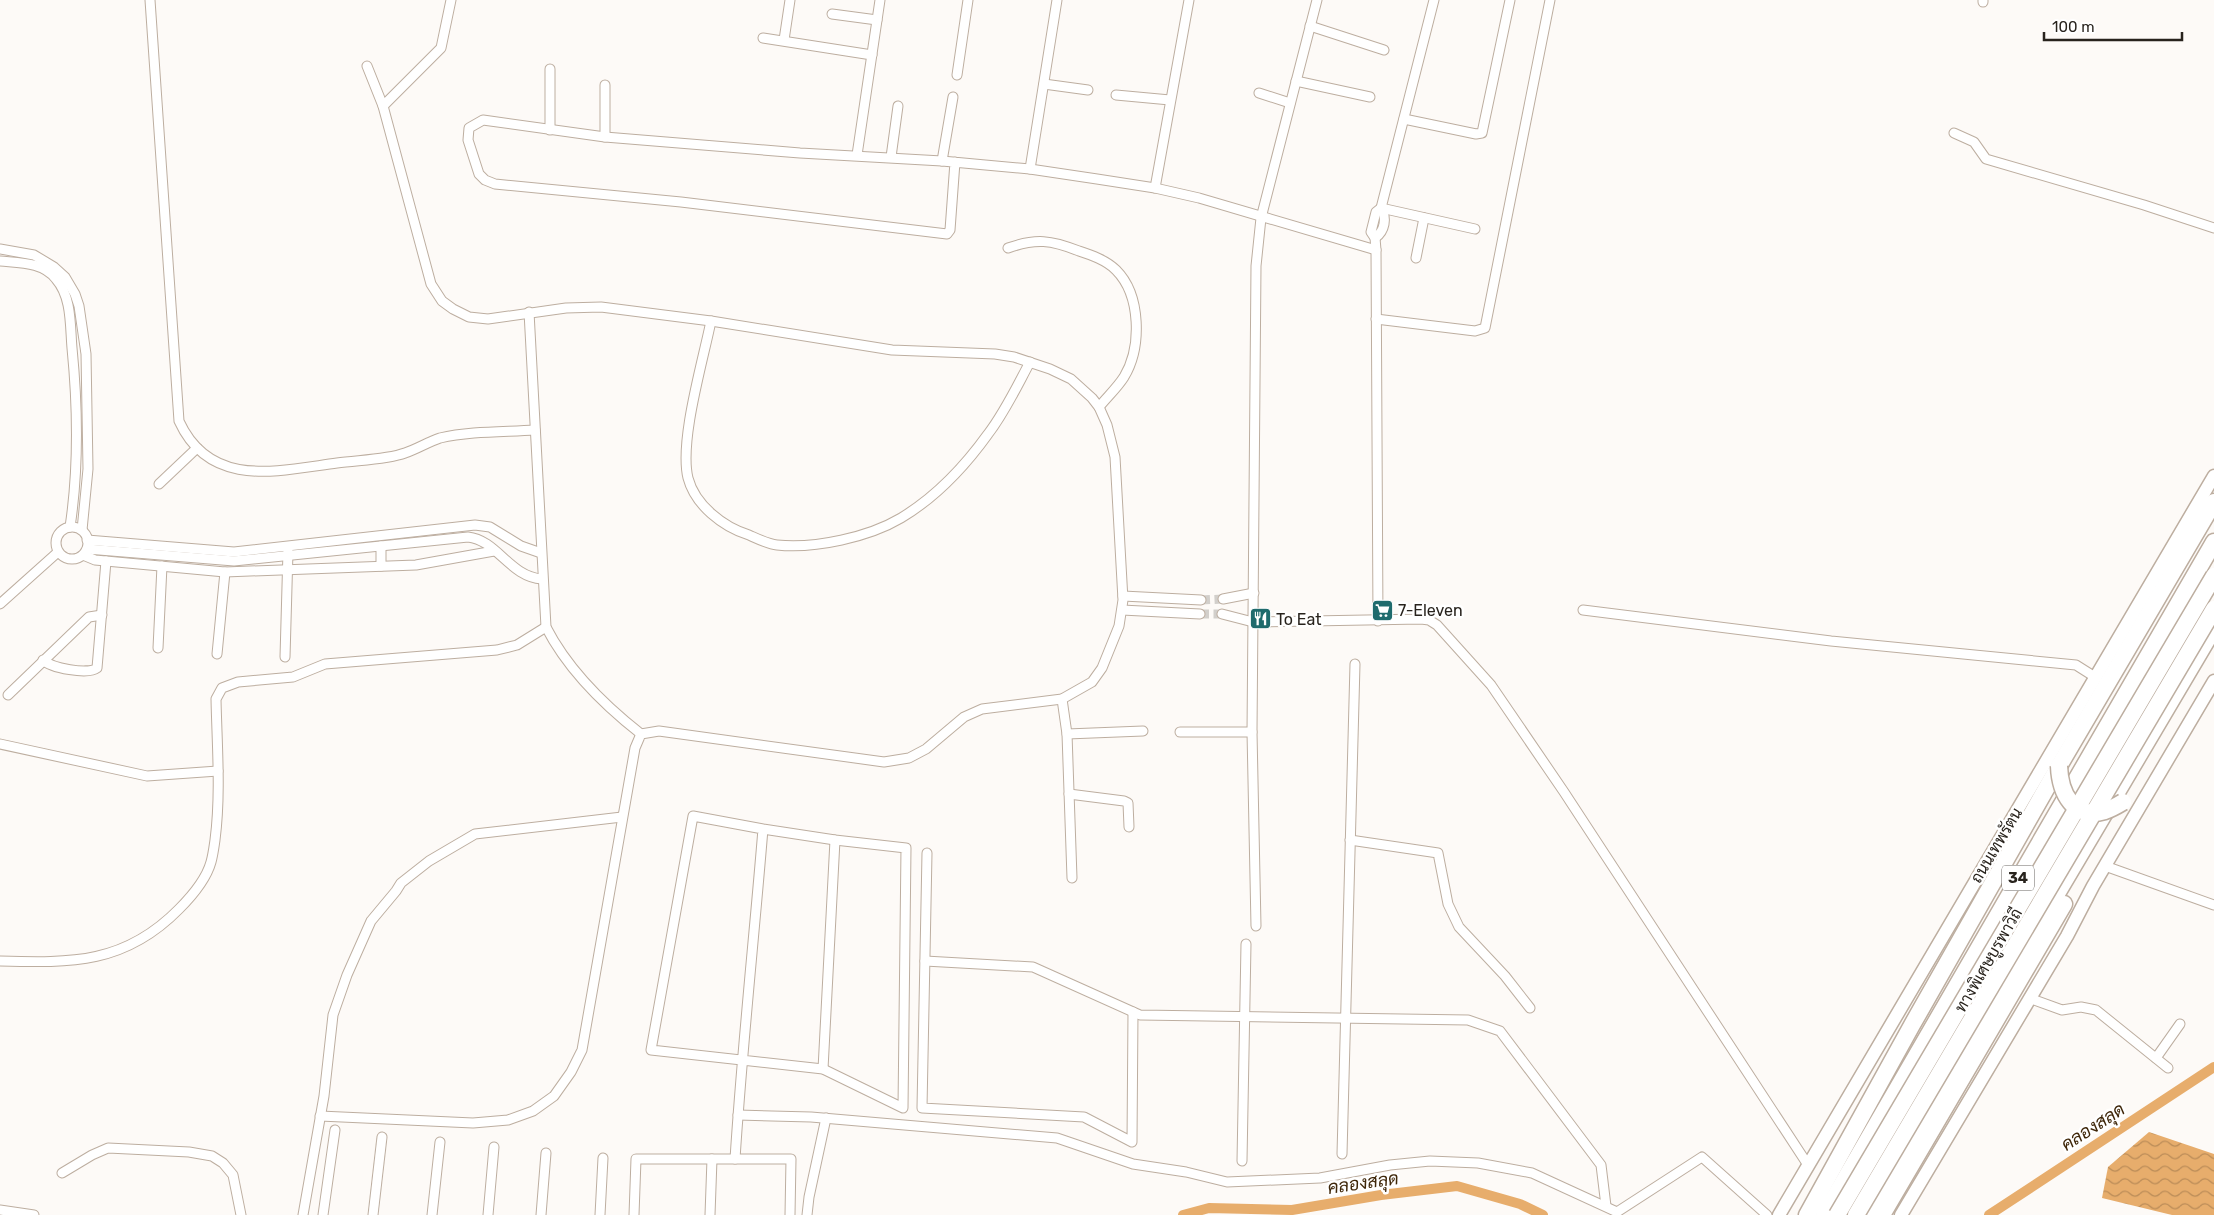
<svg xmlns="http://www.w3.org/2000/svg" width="2214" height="1215" viewBox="0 0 2214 1215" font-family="Rubik,Sarabun,sans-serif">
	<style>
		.water { fill: url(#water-waves) }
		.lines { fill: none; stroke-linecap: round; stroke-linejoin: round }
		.canal { stroke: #e7ad6c; stroke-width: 10 }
		.street-tunnel { stroke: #d2cfcb; stroke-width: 9; stroke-dasharray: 9 4.5; stroke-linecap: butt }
		.street-casing { stroke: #bdaea0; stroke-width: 11 }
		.secondary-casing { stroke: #bdaea0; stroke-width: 15 }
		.highway-casing { stroke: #bdaea0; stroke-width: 19 }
		.street { stroke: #fff; stroke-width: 9 }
		.secondary { stroke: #fff; stroke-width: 12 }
		.highway { stroke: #fff; stroke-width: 16 }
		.highway-bridge-casing { stroke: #bdaea0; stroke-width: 19; stroke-linecap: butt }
		.highway-bridge { stroke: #fff; stroke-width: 16 }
		.labels { text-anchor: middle; stroke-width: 5; stroke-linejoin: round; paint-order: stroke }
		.shield { fill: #fff; stroke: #686561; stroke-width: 1 }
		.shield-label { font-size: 15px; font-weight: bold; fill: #28231d }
		.poi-label { font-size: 16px; fill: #28231d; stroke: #fff; text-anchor: start }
		.street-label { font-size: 16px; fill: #28231d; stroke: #fff }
		.water-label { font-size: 18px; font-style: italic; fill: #3f270a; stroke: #fff }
	</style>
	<defs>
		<pattern id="water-waves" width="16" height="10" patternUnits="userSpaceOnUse" patternTransform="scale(1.25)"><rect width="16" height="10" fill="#e7ad6c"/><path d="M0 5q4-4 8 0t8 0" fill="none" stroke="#bb8c58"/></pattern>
	</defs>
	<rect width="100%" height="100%" fill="#fdfaf7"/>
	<!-- water -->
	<path class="water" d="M2149,1132L2214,1154V1215H2172L2102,1198L2108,1167Z"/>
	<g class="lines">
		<!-- canal -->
		<g class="canal">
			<path d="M1183,1215L1209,1208L1292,1210L1381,1195L1457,1186L1520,1204L1543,1215"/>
			<path d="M1989,1215L2214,1067"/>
		</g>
		<!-- street-tunnel -->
		<g class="street-tunnel">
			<path d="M1201,600L1223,599"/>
			<path d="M1200,614H1222"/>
		</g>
		<defs>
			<g id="street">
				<path d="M150,0L179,421C210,489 277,471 337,463C357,460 386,460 405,453C417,449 428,442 440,438C470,431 504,432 535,430"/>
				<path d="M1983,2V0"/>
				<path d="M832,14L877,20"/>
				<path d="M1310,26L1384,50"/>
				<path d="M763,38L872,55"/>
				<path d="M784,40L790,0"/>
				<path d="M957,75L968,0"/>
				<path d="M1296,81L1370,97"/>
				<path d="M1044,84L1088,90"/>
				<path d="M605,85V137"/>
				<path d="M1259,93L1290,103"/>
				<path d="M1116,95L1170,100"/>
				<path d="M383,106L441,48L451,0"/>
				<path d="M1404,119L1476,134L1482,133L1510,0"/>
				<path d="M550,130V69"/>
				<path d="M1954,133L1974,142L1986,159L2144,205L2214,228"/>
				<path d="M857,155L880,0"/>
				<path d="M891,157L898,106"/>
				<path d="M942,161L953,97"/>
				<path d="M955,162L950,230L947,234L681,202L495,184L485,180L479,174L468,140L469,128L483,120L605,137L800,153L942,161L1030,169L1097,179L1155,188L1199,198L1376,250"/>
				<path d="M1030,169L1057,0"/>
				<path d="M1155,188L1189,0"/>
				<path d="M1381,208L1475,229"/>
				<path d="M1375,238C1385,231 1387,218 1381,208"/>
				<path d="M1008,248C1036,238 1051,240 1079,251C1091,255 1106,260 1116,270C1141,295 1142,347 1124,377C1117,388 1107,397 1099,407"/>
				<path d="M0,249L34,255L54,267L65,277L75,294L79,306L86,354L88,469L82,530"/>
				<path d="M1416,258L1424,218"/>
				<path d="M0,261C20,263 43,262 56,279C72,297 70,326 72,348C78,409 79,467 70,527"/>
				<path d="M529,312L546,627C568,670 604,705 641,734"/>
				<path d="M1376,319L1475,331L1485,328L1550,0"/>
				<path d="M711,321C703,361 679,441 688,478C695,505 723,527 749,535C758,539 768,544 777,545C815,549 869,537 901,518C936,497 965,466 988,434C1005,412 1017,386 1030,362"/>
				<path d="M159,484L197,448"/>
				<circle cx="72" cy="543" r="16"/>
				<path d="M87,540L234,552L475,525L490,527L521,546L541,553"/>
				<path d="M87,549L234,561L468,537C497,540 510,577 542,579"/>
				<path d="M83,555L95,560L225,572L416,565L494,551"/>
				<path d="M381,566V546"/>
				<path d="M1123,596L1201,600"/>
				<path d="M1223,599L1254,593"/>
				<path d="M0,604L58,552"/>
				<path d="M1122,610L1200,614"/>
				<path d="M1583,610L1831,641L2076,665L2095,677"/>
				<path d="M1222,614L1253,622L1421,619L1429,620L1437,625L1491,685L1564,792L1808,1165"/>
				<path d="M1378,621L1376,250L1375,238L1371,232L1376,212L1381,208L1434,0"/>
				<path d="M158,648L162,566"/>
				<path d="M217,654L225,572"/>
				<path d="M285,657L288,551"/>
				<path d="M43,660C51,668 88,675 97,668L106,561"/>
				<path d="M8,695L89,617L102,615"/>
				<path d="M1062,699L1067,734L1072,878"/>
				<path d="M1180,732H1252"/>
				<path d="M1067,734L1143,731"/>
				<path d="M0,744L147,776L218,771"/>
				<path d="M1069,794L1124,801L1128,803L1129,827"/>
				<path d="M1350,840L1438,853L1448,904L1459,927L1505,976L1530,1008"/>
				<path d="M927,853L922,1108L1084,1117L1132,1142L1133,1012"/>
				<path d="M2105,866L2214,905"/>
				<path d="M1256,926L1252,732L1256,266L1261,218L1317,0"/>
				<path d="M0,961C72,963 125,964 179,909C192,896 206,880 211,862C213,855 214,847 215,840C221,793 217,746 216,699L222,688L238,682L293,677L325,664L497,650L517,645L546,627"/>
				<path d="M925,961L1033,967L1140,1015L1468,1020L1500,1031L1601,1165L1606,1206"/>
				<path d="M2029,998L2062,1010L2081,1007L2096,1010L2168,1068"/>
				<path d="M2156,1058L2180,1024"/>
				<path d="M823,1069L835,840"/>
				<path d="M738,1115L811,1117L1057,1138L1133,1164L1186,1172L1227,1182L1320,1178L1390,1165L1430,1161L1478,1163L1532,1173L1617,1212L1702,1157L1767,1215"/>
				<path d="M320,1116L473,1123L508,1120L533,1111L554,1096L571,1072L582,1050L635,748L641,734L659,731L884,762L909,758L926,749L964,717L982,709L1062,699L1092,682L1102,668L1119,626L1123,600L1115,457L1107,425L1099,407L1092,398L1071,379L1050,369L1014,357L995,354L892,350L711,321L601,307L566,308L488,319L469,317L453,309L442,301L431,284L383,106L367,66"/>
				<path d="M1342,1154L1355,664"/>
				<path d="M735,1159C742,1049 754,939 763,829L835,840L906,848L903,1108L823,1069L651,1050L693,816L763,829"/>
				<path d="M1242,1161L1246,944"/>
				<path d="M62,1173L92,1155L108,1148L189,1152L212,1156L223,1163L233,1175L241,1215"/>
				<path d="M0,1210L34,1215"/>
				<path d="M303,1215L324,1096L333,1015L347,975L371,921L396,891L401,883L429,861L475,834L622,817"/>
				<path d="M323,1215L335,1130"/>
				<path d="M373,1215L382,1137"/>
				<path d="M432,1215L440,1142"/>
				<path d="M488,1215L494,1147"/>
				<path d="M541,1215L546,1153"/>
				<path d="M600,1215L603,1158"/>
				<path d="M634,1215L636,1159H791L790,1215"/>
				<path d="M710,1215L712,1159"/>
				<path d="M807,1215L809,1197L826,1118"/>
			</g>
			<g id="secondary">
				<path d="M1779,1215L2214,476"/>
				<path d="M1901,1215L2067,936L2093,886L2214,681"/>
			</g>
			<g id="highway">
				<path d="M1807,1215L1912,1025L2059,766L2214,502"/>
				<path d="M1824,1215L2214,542"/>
				<path d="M1867,1215L2214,628"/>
				<path d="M1882,1215L2064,904"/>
			</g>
		</defs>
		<!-- street casing -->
		<use href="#street" class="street-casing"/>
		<!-- secondary casing -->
		<use href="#secondary" class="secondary-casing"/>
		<!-- highway casing -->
		<use href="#highway" class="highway-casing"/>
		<!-- street -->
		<use href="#street" class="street"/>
		<!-- secondary -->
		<use href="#secondary" class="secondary"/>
		<!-- highway -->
		<use href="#highway" class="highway"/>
		<defs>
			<g id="highway-bridge">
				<path d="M2059,766C2060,793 2073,820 2105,811C2111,809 2118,805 2123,802"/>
				<path d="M1837,1215L2214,576"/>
				<path d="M1856,1215L2214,609"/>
			</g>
		</defs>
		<!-- highway-bridge casing -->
		<use href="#highway-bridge" class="highway-bridge-casing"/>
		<!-- highway-bridge -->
		<use href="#highway-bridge" class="highway-bridge"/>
	</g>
	<!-- icons -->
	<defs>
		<symbol id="supermarket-square" viewBox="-11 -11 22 22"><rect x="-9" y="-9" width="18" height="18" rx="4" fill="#1f6b6d" stroke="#fff"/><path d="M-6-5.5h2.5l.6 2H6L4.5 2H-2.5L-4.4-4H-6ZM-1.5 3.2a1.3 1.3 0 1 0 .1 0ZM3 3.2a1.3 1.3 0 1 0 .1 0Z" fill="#fff"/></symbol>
		<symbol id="restaurant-square" viewBox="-11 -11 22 22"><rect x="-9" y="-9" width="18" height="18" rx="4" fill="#1f6b6d" stroke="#fff"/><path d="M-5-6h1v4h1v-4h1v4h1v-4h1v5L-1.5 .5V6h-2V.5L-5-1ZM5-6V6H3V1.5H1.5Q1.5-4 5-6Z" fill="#fff"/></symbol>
	</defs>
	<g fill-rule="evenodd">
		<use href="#supermarket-square" x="1370" y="598" width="25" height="25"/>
		<use href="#restaurant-square" x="1248" y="606" width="25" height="25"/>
	</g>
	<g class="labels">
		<!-- shield labels -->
		<rect class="shield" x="2002" y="865.5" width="32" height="25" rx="4"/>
		<g class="shield-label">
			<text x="2018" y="883">34</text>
		</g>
		<!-- poi labels -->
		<g class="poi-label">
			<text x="1398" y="616">7-Eleven</text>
			<text x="1276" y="625">To Eat</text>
		</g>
		<!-- street labels -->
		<g class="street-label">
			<text transform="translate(1996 845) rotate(-59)" y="6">ถนนเทพรัตน</text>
			<text transform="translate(1988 960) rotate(-60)" y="6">ทางพิเศษบูรพาวิถี</text>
		</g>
		<!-- water labels -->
		<g class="water-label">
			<text transform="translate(2093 1127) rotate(-33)" y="6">คลองสลุด</text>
			<text transform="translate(1363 1183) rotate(-8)" y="6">คลองสลุด</text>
		</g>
	</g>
	<!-- scale -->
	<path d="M2044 32v8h138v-8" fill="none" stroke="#28231d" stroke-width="2.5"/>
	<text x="2052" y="32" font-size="15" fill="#28231d" stroke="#ffffff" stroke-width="4" paint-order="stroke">100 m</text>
</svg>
